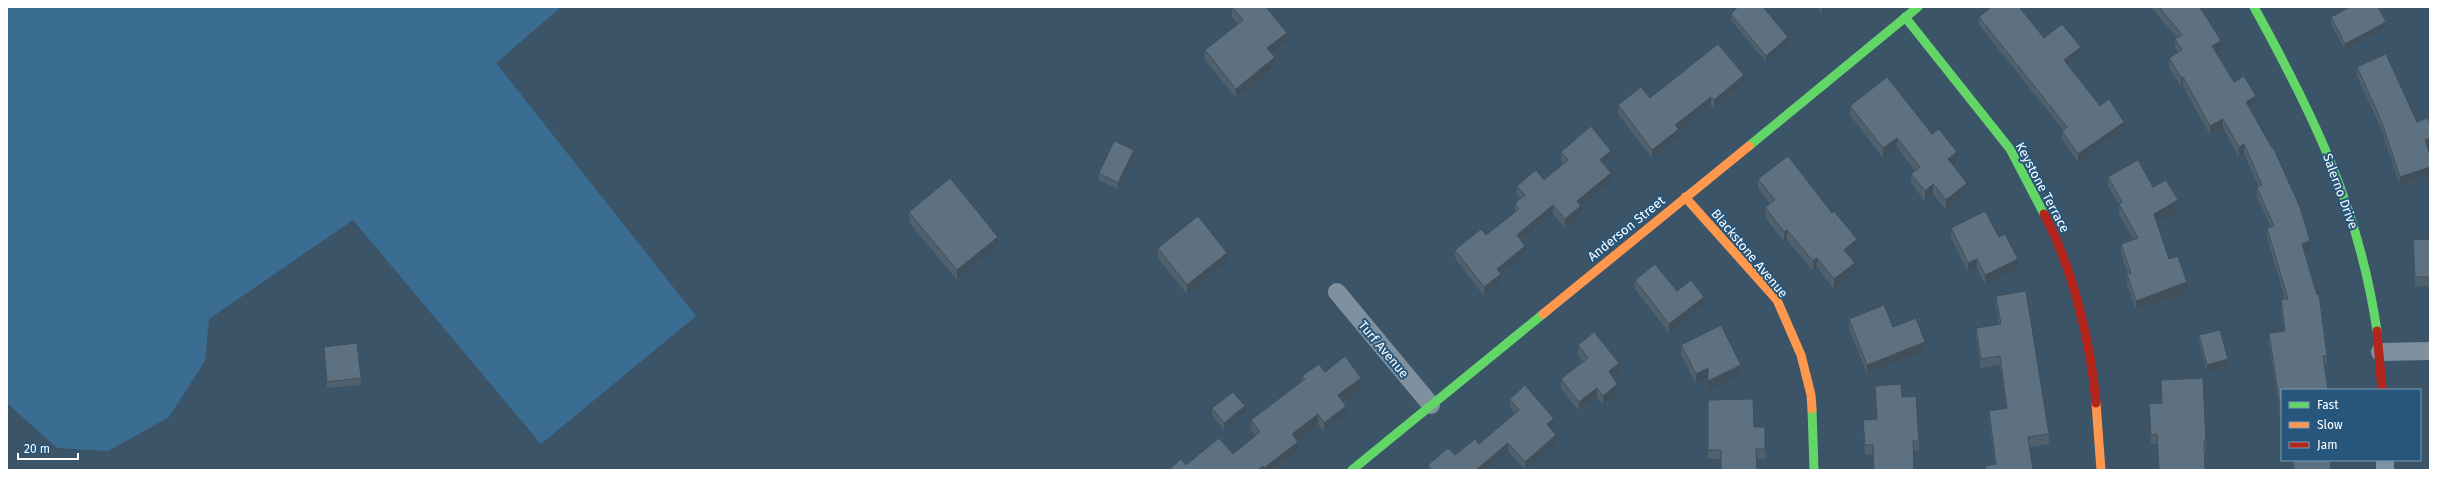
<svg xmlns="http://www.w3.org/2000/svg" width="2437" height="477" viewBox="0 0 2437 477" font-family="'Fira Sans',sans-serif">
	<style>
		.green { fill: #3b6c92 }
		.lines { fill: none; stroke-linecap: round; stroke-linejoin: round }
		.street { stroke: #7f909f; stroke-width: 18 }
		.fast { stroke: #63d668; stroke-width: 9 }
		.slow { stroke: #ff974d; stroke-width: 9 }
		.jam { stroke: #b3261e; stroke-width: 9 }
		.wall { fill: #50616e }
		.shaded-wall { fill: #414f5a }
		.building { fill: #5d7180; stroke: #414f5a }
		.labels { text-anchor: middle; stroke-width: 4; stroke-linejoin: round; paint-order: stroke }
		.street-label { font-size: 13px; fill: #fff; stroke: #27567c }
	</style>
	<rect width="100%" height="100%" fill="#3b5468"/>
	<!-- green -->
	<path class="green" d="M7,7H561L496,63L696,316L541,444L353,220L209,319L205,361L169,417L108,451L57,448L7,403Z"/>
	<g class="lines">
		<!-- street -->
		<g class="street">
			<path d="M1337,292L1431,405"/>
			<path d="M2380,352L2430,351"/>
			<path d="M2385,460V470"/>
		</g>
		<!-- fast -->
		<g class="fast">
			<path d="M2254,7C2313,114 2359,208 2377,331"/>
			<path d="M1905,17L2010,149L2044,214"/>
			<path d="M1749,146L1918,7"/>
			<path d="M1812,409L1814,470"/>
			<path d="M1352,470L1543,314"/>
		</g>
		<!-- slow -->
		<g class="slow">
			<path d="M1685,197L1777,300L1801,355L1811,395L1812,409"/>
			<path d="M1543,314L1749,146"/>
			<path d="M2096,403L2101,470"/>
		</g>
		<!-- jam -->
		<g class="jam">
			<path d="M2044,214C2072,266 2091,343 2096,403"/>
			<path d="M2377,331L2382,390"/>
		</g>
	</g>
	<!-- wall -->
	<g class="wall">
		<path d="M1232,7L1287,42L1272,53L1275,67L1236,98L1205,60V50L1238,24L1232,17Z"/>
		<path d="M1817,7H1829L1822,13Z"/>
		<path d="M2151,7H2199L2221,50L2216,53L2234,82L2256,105L2250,109L2310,251L2304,252L2327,356V365H2324L2282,390V415H2280L2269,342V333L2284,331L2281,309V299H2285L2267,237V228L2271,227L2257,197V188L2259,187L2244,154L2239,157L2223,128L2210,135L2183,86L2181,87L2169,67V58L2178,52L2175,48V39L2177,38Z"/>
		<path d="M1731,14L1788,44L1766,62L1731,20Z"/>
		<path d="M1979,17L2044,38L2081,55L2068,65L2100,106L2124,130L2078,162L2062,139V131L2063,130L1979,25Z"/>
		<path d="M2331,17L2386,29L2345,50L2331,24Z"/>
		<path d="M2357,67L2417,122L2430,125V146L2427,147L2430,155V175L2400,185L2381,128L2357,76Z"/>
		<path d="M1744,83L1714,108L1711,105L1679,131V138L1652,158L1618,114V105L1650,98Z"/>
		<path d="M1850,106L1932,134L1957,161L1952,164L1967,193L1946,210L1933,194L1925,201L1911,183V174L1915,171L1897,147L1883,158L1850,115Z"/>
		<path d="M1561,152L1611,159L1605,165L1611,182L1581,207V215L1565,228L1553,214L1521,241L1525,255L1501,274V283L1484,296L1455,258V250L1486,235L1515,212V203L1520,199L1517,194V186L1544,180L1563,163L1561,160Z"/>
		<path d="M1134,157L1118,189L1099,180V173Z"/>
		<path d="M2108,177L2153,187L2178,210L2156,222L2169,259L2187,292L2136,310L2127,284V274H2128L2121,253V244L2133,239L2119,214V205L2108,186Z"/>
		<path d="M1758,179L1857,248L1848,255L1855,272L1834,289L1817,267L1813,271L1787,240L1784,242L1765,217V207L1770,204L1758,188Z"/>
		<path d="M909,212L998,246L957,280L909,222Z"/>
		<path d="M1951,228L1999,237L2018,268L1985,285L1977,268L1968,272L1951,237Z"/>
		<path d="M2430,239V286L2415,287L2413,240Z"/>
		<path d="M1158,248L1227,262L1187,294L1158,258Z"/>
		<path d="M1635,280L1677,291L1704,306L1669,333L1635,289Z"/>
		<path d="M1996,296L2049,434V444L2029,447L2033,470H1985V466L1995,464L1989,420V411L2006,408L2000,365L1981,368L1976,338V328L1999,325L1996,305Z"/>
		<path d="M1849,319L1893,327L1925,351L1867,374L1849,328Z"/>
		<path d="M2199,335L2228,366L2207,372L2199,342Z"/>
		<path d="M1578,345L1619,373L1613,378L1617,394L1603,405L1597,397L1579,411L1561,389V379L1583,362L1578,355Z"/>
		<path d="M1681,345L1741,374L1708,391V378L1696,384L1681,354Z"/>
		<path d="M324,347L361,378V385L327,388L324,353Z"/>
		<path d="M1325,372L1361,387L1342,401L1346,415L1324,432L1318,424L1296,440L1298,451L1273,470H1170V469L1233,454L1256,436L1251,430V420L1302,381V376Z"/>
		<path d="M2161,380L2206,441V451H2204L2205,470H2159L2157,444H2151L2149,404L2161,403Z"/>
		<path d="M1875,386L1902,397L1919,441V450L1914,451V470H1874L1873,454L1865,455L1863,430V420L1877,419L1875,395Z"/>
		<path d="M1510,399L1554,427L1551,429L1556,444L1525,470L1508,451L1486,470H1428V465L1455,455L1479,444L1515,414L1510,407Z"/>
		<path d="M1708,400L1754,427H1765V459H1756L1757,470H1721V459H1708Z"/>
		<path d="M1212,408L1245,413L1224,430L1212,415Z"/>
		<path d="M2292,460H2330L2331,470H2293Z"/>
	</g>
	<!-- shaded-wall -->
	<g class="shaded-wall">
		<path d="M1822,7H1829L1822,13Z"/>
		<path d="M2386,22V29L2345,50V44Z"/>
		<path d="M1287,33V42L1267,57V48Z"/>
		<path d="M1788,37V44L1766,62V56Z"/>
		<path d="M2221,41V50L2212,56V46Z"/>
		<path d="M2081,47V55L2064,68V60Z"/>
		<path d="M1275,57V67L1236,98V89Z"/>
		<path d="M1744,75V83L1714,108V100Z"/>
		<path d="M2183,77V86L2181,87V78Z"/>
		<path d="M2256,96V105L2246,111V102Z"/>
		<path d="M1711,97V105L1679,131V138L1652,158V150L1675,125Z"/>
		<path d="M2223,119V128L2210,135V126Z"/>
		<path d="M2124,122V130L2078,162V154Z"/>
		<path d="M1897,138V147L1883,158V148Z"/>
		<path d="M2430,138V146L2425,148V140Z"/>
		<path d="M2244,144V154L2239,157V147Z"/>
		<path d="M1134,150V157L1118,189V183Z"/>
		<path d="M1611,151V159L1600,168V160Z"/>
		<path d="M1957,152V161L1948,168V159Z"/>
		<path d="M2430,167V175L2400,185V177Z"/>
		<path d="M1611,173V182L1581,207V215L1565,228V219L1577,201Z"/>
		<path d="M1967,183V193L1946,210V200Z"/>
		<path d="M1933,184V194L1925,201V191Z"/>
		<path d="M2178,200V210L2154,224V214Z"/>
		<path d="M1553,205V214L1517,244V235Z"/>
		<path d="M1787,230V240L1784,242V232Z"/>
		<path d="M998,237V246L957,280V270Z"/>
		<path d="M1857,239V248L1844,259V250Z"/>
		<path d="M2310,241V251L2302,253V244Z"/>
		<path d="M1525,246V255L1497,277V269Z"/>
		<path d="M1227,253V262L1187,294V285Z"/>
		<path d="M1817,258V267L1813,271V261Z"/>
		<path d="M1977,259V268L1968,272V263Z"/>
		<path d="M2018,259V268L1985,285V275Z"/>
		<path d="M1855,263V272L1834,289V279Z"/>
		<path d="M1501,274V283L1484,296V287Z"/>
		<path d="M2187,282V292L2136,310V301Z"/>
		<path d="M1704,297V306L1669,333V324Z"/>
		<path d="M1925,342V351L1867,374V365Z"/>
		<path d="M2228,359V366L2207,372V365Z"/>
		<path d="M1619,363V373L1609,381V371Z"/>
		<path d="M1741,365V374L1708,391V381Z"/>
		<path d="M1708,368V378L1696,384V374Z"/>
		<path d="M1361,378V387L1338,405V395Z"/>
		<path d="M1617,384V394L1603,405V396Z"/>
		<path d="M1597,388V397L1579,411V402Z"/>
		<path d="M1245,406V413L1224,430V423Z"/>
		<path d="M1346,406V415L1324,432V423Z"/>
		<path d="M1318,414V424L1292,444V434Z"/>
		<path d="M1554,419V427L1547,433V424Z"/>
		<path d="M1556,435V444L1525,470V462Z"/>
		<path d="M1298,442V451L1273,470H1264V468Z"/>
		<path d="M1508,443V451L1486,470H1476Z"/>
		<path d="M1263,466V470H1258Z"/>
	</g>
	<!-- building -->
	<g class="building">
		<path d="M1232,7H1266L1287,33L1267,48L1275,57L1236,89L1205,50L1243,20Z"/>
		<path d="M1738,7H1763L1788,37L1766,56L1731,14Z"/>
		<path d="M1991,7H2019L2044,38L2062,24L2081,47L2064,60L2100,106L2109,99L2124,122L2078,154L2062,131L2067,127L1979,17Z"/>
		<path d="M2159,7H2199L2205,15L2221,41L2212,46L2234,82L2244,76L2256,96L2246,102L2272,148L2273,147L2300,207L2310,241L2302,244L2317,295L2319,294L2327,356H2323L2328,390H2282V406H2280L2269,333L2285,331L2281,299H2288L2267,228L2274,226L2257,188L2262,185L2244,144L2239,147L2223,119L2210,126L2183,77L2181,78L2169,58L2182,50L2175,39L2182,35Z"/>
		<path d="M2350,7H2378L2386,22L2345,44L2331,17Z"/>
		<path d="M1718,44L1744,75L1714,100L1711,97L1675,125L1679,129L1652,150L1618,105L1641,87L1650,98Z"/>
		<path d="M2386,54L2417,122L2428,118L2430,125V138L2425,140L2430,155V167L2400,177L2381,120L2357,67Z"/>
		<path d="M1887,77L1932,134L1939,129L1957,152L1948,159L1967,183L1946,200L1933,184L1925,191L1911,174L1920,167L1897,138L1883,148L1850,106Z"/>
		<path d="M1591,126L1611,151L1600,160L1611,173L1577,201L1581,206L1565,219L1553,205L1517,235L1525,246L1497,269L1501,274L1484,287L1455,250L1481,229L1486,235L1519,209L1515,203L1525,195L1517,186L1536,170L1544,180L1568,160L1561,152Z"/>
		<path d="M1114,141L1134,150L1118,183L1099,173Z"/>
		<path d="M1788,156L1832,213L1834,211L1857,239L1844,250L1855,263L1834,279L1817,258L1813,261L1787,230L1784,232L1765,207L1775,200L1758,179Z"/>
		<path d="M2138,160L2153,187L2166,180L2178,200L2154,214L2169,259L2178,256L2187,282L2136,301L2127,274L2131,273L2121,244L2138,238L2119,204L2122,202L2108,177Z"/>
		<path d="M950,178L998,237L957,270L909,212Z"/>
		<path d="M1985,211L1999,237L2005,234L2018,259L1985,275L1977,259L1968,263L1951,228Z"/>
		<path d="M1198,216L1227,253L1187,285L1158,248Z"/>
		<path d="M2430,239V277H2415L2413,240Z"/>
		<path d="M1655,264L1677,291L1691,280L1704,297L1669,324L1635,280Z"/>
		<path d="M2026,291L2049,434L2028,437L2033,470H1986L1985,466L1996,464L1989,411L2007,408L2000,356L1981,359L1976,328L2001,324L1996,296Z"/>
		<path d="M1884,305L1893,327L1916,318L1925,342L1867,365L1849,319Z"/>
		<path d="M1721,325L1741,365L1708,381V368L1696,374L1681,345Z"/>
		<path d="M2220,330L2228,359L2207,365L2199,335Z"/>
		<path d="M1594,332L1619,363L1609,371L1617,384L1603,396L1597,388L1579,402L1561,379L1588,358L1578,345Z"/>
		<path d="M357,343L361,378L327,382L324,347Z"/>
		<path d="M1345,356L1361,378L1338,395L1346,406L1324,423L1318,414L1292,434L1298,442L1264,468L1263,466L1258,470H1171L1170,469L1181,459L1186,465L1219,438L1233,454L1260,432L1251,420L1305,379L1302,376L1319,364L1325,372Z"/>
		<path d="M2203,378L2206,441H2204L2205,470H2159L2157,434L2151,435L2149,404L2162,403L2161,380Z"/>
		<path d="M1901,384L1902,397L1916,396L1919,441H1913L1914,470H1874L1873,445H1865L1863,420L1877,419L1875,386Z"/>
		<path d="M1525,385L1554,419L1547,424L1556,435L1525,462L1508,443L1476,470H1432L1428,465L1448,448L1455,455L1475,439L1479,444L1519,410L1510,399Z"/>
		<path d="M1233,392L1245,406L1224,423L1212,408Z"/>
		<path d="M1753,399L1754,427H1765V449H1756L1757,470H1721V450H1708V400Z"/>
		<path d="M2293,460H2330L2331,470H2294Z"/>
	</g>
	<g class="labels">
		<!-- street labels -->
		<g class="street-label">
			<text transform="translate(2043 187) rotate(62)" y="5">Keystone Terrace</text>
			<text transform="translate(2341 191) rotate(70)" y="5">Salerno Drive</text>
			<text transform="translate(1626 228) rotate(-39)" y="5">Anderson Street</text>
			<text transform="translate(1750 253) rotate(50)" y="5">Blackstone Avenue</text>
			<text transform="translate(1384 349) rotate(50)" y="5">Turf Avenue</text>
		</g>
	</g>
	<!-- border -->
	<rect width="2437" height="477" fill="none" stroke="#ffffff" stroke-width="16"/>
	<!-- legend -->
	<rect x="2281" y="389" width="140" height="72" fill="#27567c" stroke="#7d9ab0"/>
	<rect x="2289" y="402" width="20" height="6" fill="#63d668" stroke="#7d9ab0"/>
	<text x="2317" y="409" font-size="12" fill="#ffffff">Fast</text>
	<rect x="2289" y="422" width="20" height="6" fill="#ff974d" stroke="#7d9ab0"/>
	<text x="2317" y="429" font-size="12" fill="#ffffff">Slow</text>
	<rect x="2289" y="442" width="20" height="6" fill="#b3261e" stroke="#7d9ab0"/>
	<text x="2317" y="449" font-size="12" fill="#ffffff">Jam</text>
	<!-- scale -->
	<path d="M18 453v6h60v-6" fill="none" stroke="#ffffff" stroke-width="2"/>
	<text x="24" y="453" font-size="12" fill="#ffffff" stroke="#27567c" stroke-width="3" paint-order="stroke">20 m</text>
</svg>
